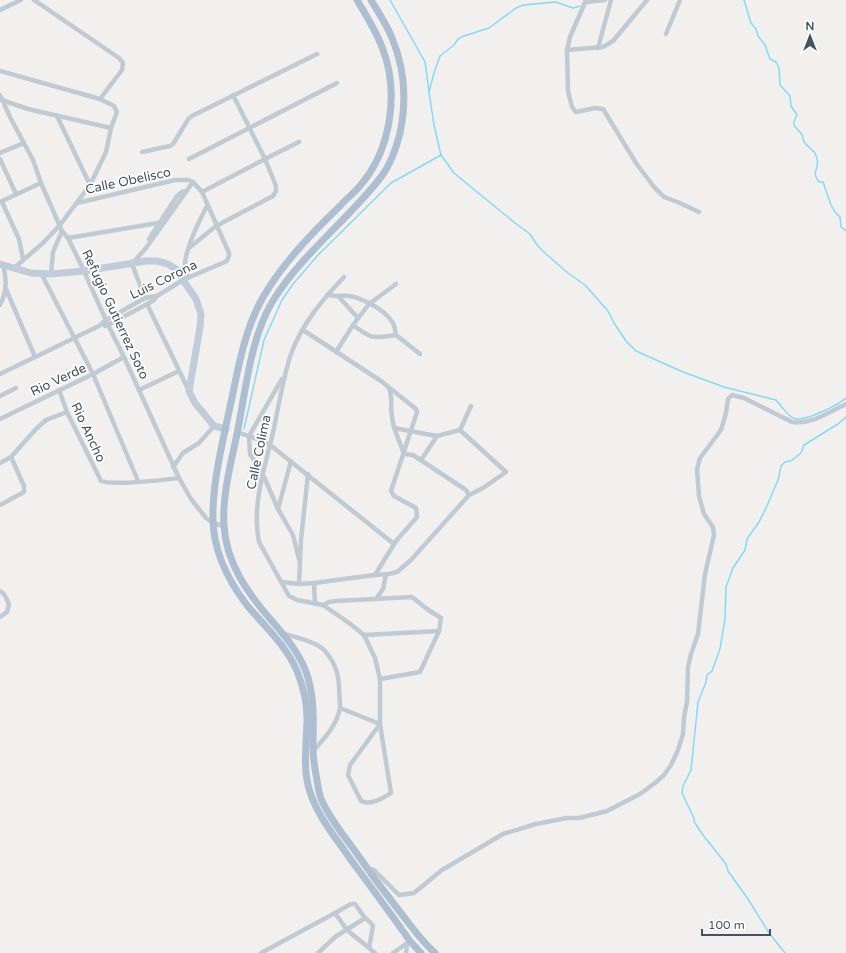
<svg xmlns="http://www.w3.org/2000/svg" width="846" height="953" viewBox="0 0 846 953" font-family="'Varela Round',sans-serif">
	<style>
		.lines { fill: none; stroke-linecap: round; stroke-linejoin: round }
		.stream { stroke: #85daf3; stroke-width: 1.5 }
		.street { stroke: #bfcad3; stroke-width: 4.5 }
		.secondary { stroke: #c1ccda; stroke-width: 7 }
		.primary { stroke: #adbed1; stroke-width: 7 }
		.labels { text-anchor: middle; stroke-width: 3.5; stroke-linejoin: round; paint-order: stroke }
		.street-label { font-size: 13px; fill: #46535f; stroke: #fff }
	</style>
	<rect width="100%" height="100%" fill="#f2efef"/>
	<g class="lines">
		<!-- stream -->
		<g class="stream">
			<path d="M390,0L425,62L429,91"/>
			<path d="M744,0L751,23L756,29L758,36L765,45L770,59L776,62L779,68L780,85L790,96L791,106L797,115C791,126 794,126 801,133C803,135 803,139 804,142C807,146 812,149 815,153C823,169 809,170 819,182H823L831,205L835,212L840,217L841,227L846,231"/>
			<path d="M580,6L573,8L556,2L523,5L516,8L489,28L461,37L458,39L454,45L440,56L434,73L429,92L434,125L441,155L454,173L515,223L530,234L537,245L546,254L568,273L585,285L608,311L614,323L626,341L636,351L683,372L724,387L776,400C782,406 785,413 793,418C804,423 837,405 846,398"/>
			<path d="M244,429L264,340L282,300L293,284L319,254L391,183L441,155"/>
			<path d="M785,953L769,933L748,899L728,871L726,864L703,835L695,823L693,816L682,793L683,786L691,770L698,702L706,682L707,675L712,671L720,649L725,619L726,587L733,568L745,550L747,539L759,522L766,508L778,480L781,466L785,462L791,461L801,453L804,445L838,424L846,417"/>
		</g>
		<!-- street -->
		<g class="street">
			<path d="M34,0L119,58L123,63L122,70L100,99"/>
			<path d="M586,0L570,37L567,50L568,91L572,107L576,112L595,108L603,109L636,163L654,187L664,197L680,203L699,212"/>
			<path d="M586,2L605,0"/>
			<path d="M0,10L21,0"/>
			<path d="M666,34L680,0"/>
			<path d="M598,48L611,0"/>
			<path d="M567,50L603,47L613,41L647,0"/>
			<path d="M0,71L100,99L114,106L117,112L111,128L106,152L90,185L60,225L43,243L14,268"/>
			<path d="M0,95L11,119L33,160L41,183L62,231L68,238L84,271L108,325L124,357L179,478L191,499L206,518L213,523L224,526"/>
			<path d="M2,100L28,109L111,128"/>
			<path d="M57,116L90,185"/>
			<path d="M142,152L170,146L173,144L189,118L192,116L317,54"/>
			<path d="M0,153L24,143"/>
			<path d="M0,159L16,194"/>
			<path d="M189,159L337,83"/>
			<path d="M202,192L265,159L299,142"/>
			<path d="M0,202L41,183"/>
			<path d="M2,202L19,239L23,259"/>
			<path d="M68,238L158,223"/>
			<path d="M149,239L177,196L182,192L186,191"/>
			<path d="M189,248L216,226L273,196L276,191V186L265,159L233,95"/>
			<path d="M41,273L93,374L138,481"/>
			<path d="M51,274L53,252L62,231"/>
			<path d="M344,277C322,300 302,324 291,354C283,378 279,404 274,428C266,465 251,504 259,542L289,596L297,600L323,605L349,623L364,635L375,658L380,679V724L391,793C383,798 371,806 361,801L348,775L350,765L380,724"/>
			<path d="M188,278C187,273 185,267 185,262C188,243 198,223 207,206"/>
			<path d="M6,289L35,357"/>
			<path d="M327,295L338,296L358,318"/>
			<path d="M338,296C355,293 384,308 393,323C395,326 395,331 396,335"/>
			<path d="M145,298L132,264L146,248L193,182"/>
			<path d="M147,304L189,391"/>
			<path d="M0,305C7,292 7,279 3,265"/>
			<path d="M353,325C373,340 372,338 396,335L420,354"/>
			<path d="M105,326L108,325L151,302L154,300L157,296"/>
			<path d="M303,330L381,381L416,409L417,412L391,491L394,496L416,508L417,517L396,541L375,575"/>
			<path d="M336,352L353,325L369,304L396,284"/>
			<path d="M0,374L99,326L106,320L145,298L157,296L183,280L227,261L229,255V253L202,192L193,182L188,180H175L77,203"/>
			<path d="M282,379L249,436L250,454L265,479L278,509L293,535L300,563"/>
			<path d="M389,388C393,397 390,407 392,417C393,430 400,441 404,454"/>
			<path d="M59,390L67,412L101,481C115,486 162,480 179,478"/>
			<path d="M139,390L179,371"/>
			<path d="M0,396L16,388"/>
			<path d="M0,419L93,374L124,357"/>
			<path d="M394,428L437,436L460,430L506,472L483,488L469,495"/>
			<path d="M460,430L471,406"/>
			<path d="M237,432L257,439L270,445L394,544"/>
			<path d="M421,460L437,436"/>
			<path d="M0,463L11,457L36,429L46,420L67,412"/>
			<path d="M173,467L183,453L199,443L214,426"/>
			<path d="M0,505L24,492V486L11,457"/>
			<path d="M278,509L291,461"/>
			<path d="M282,582L299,584L314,583L375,575L389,574L397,572L411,560L469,495L466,490L413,455L404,454"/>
			<path d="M314,583L315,604"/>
			<path d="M299,584L301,540L308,474"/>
			<path d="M0,591L4,594L9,604L7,612L0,617"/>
			<path d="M376,599L383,589L386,574"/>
			<path d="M323,605L329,602L336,601L412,597L427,609L441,618L439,631L420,672L380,679"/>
			<path d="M283,633C295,638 313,640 323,649C333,659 338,671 339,685C339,692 340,700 340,707C338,724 324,739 313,751"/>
			<path d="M364,635L439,631"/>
			<path d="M340,708L380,724"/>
			<path d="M367,868L374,870L399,895L414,893L442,870L503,834L536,824L567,818H579L607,811L640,794L655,783L664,775L671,765L678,750L683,734L684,717L687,702L688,667L691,654L698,634L705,574L714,535L713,527L704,514L699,496L697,469L700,458L721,430L726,413L728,399L732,395L744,398L792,422C811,425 829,412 846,404"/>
			<path d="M335,913L351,904H355L365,918L370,922L373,926L369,948"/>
			<path d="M261,953L335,913L347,930L375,953"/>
			<path d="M318,953L335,937L365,918"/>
			<path d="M393,953L410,941"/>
			<path d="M406,953L407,945"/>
		</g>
		<!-- secondary -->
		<path class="secondary" d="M0,264L31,273L51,274L84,271L146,261H157L168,264L179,271L183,280L196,299L201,314L200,327L189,391L195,403L214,426L226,429"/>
		<!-- primary -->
		<g class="primary">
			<path d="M357,0C366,15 376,31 382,47C400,92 391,151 359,187C353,194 346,199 340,206C311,234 282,264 262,299C242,335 237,377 228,416C221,450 212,486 213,521C214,551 228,580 246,604C264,626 286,645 297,671C303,686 307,702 307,718C307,742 302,768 310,792C318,817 336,838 351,860C371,887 391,914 410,941L421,953"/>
			<path d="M371,0C378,12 387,25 392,38C405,69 407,100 400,133C396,149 391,164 381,177C348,220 303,253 274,299C251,335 246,388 238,429C232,460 222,493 224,525C226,563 247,592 271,620C286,637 302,656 308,678C315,702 313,725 313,748C313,759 315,770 317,780C318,787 319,795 322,801C330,819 344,836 355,851C368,870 382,889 397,908C409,923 420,940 435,953"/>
		</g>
	</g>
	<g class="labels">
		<!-- street labels -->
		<g class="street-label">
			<text transform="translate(128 180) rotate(-12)" y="5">Calle Obelisco</text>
			<text transform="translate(163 279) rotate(-26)" y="5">Luis Corona</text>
			<text transform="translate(116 314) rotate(65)" y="5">Refugio Gutierrez Soto</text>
			<text transform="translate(58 379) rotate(-25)" y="5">Rio Verde</text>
			<text transform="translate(89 432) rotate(65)" y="5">Rio Ancho</text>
			<text transform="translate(258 452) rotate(-78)" y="5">Calle Colima</text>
		</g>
	</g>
	<!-- north arrow -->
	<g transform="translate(810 36)" stroke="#ffffff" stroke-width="3" paint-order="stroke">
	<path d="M0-3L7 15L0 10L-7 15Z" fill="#46535f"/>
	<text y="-6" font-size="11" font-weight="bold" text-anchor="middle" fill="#46535f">N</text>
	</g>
	<!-- scale -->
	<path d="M702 929v6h68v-6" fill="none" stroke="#46535f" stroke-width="2"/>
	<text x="708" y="929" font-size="12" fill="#46535f" stroke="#ffffff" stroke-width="3" paint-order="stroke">100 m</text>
</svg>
